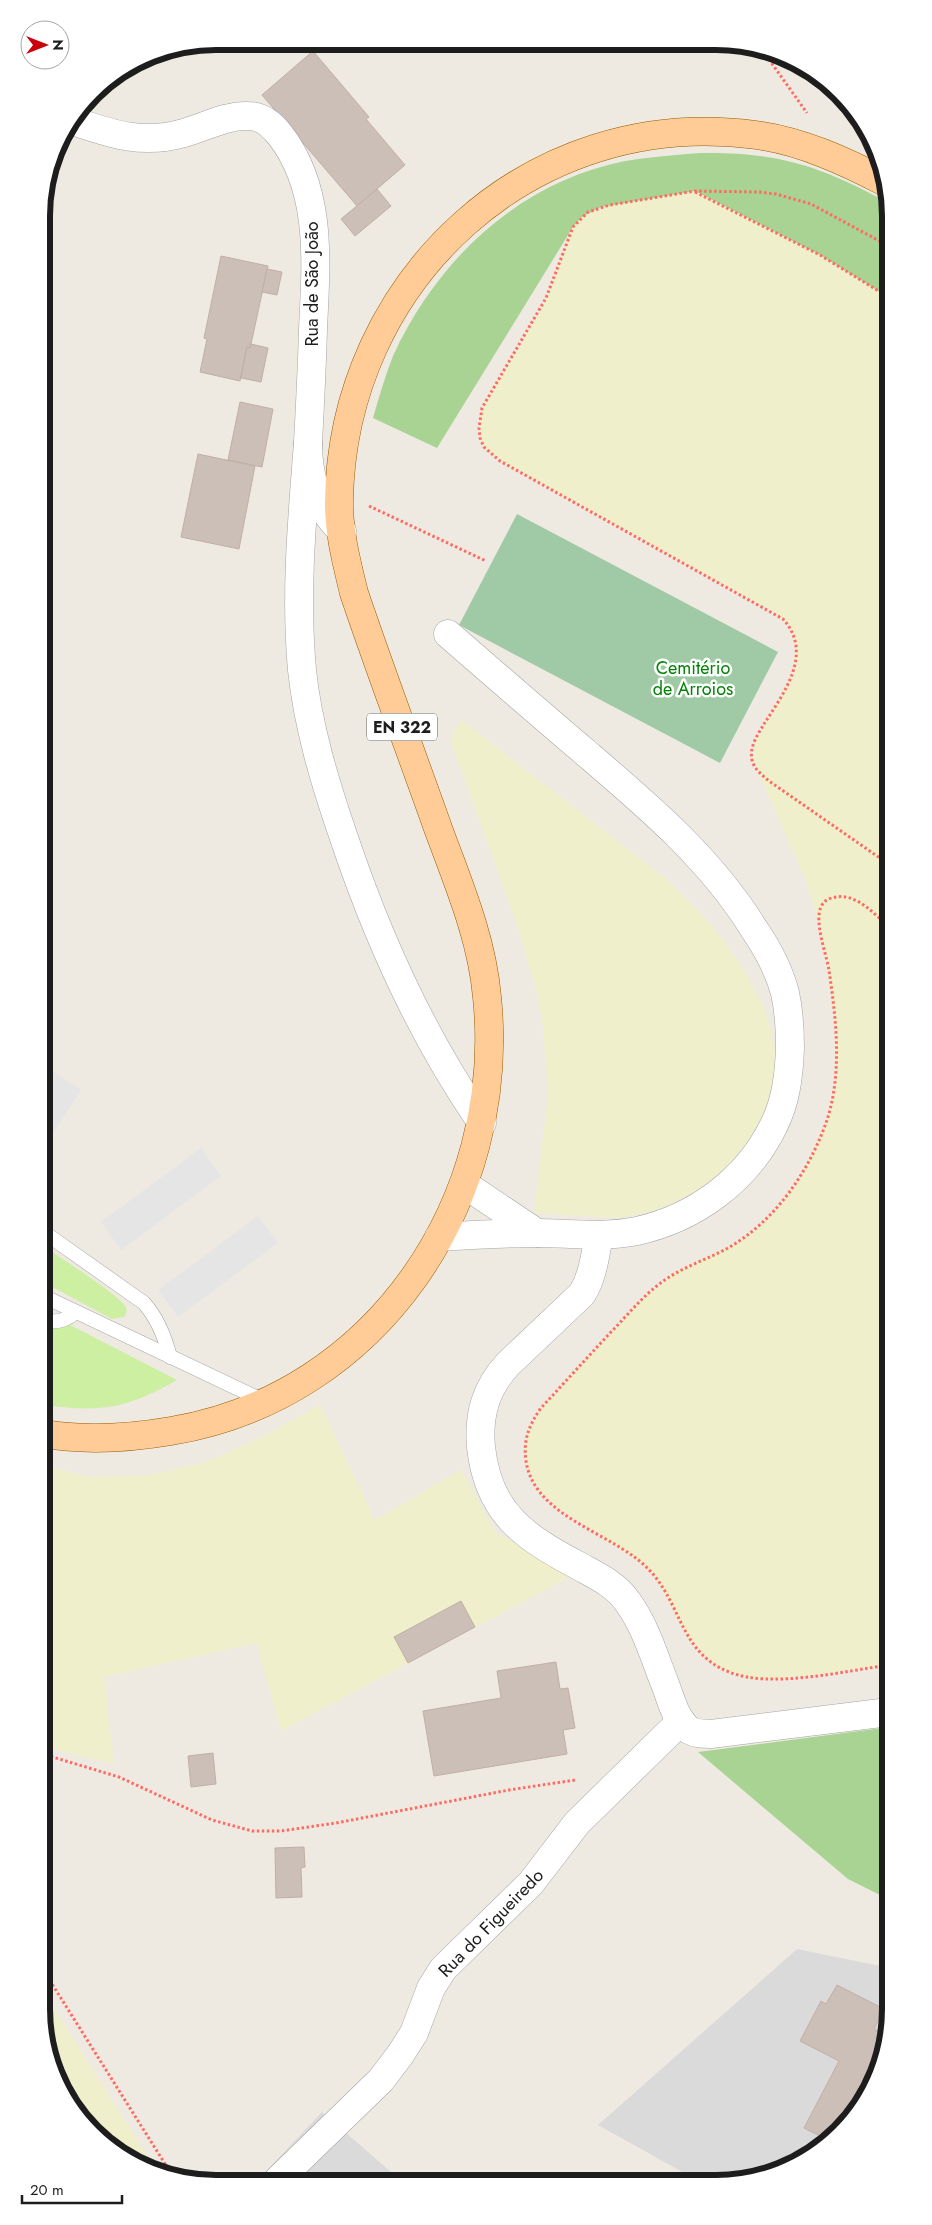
<svg xmlns="http://www.w3.org/2000/svg" width="932" height="2225" viewBox="0 0 932 2225" font-family="Jost,sans-serif">
	<style>
		.residential { fill: #dbdada }
		.farmland { fill: #eff0cb }
		.grass { fill: #ccefa2 }
		.forest { fill: #a8d392 }
		.cemetery { fill: #a0caa5 }
		.parking { fill: #e5e5e5 }
		.building { fill: #cbbfb7; stroke: #c2afa3 }
		.lines { fill: none; stroke-linecap: round; stroke-linejoin: round }
		.service-casing { stroke: #a4a4a4; stroke-width: 15 }
		.minor-casing { stroke: #a4a4a4; stroke-width: 29 }
		.primary-casing { stroke: #965c00; stroke-width: 29 }
		.path { stroke: #ff6b63; stroke-width: 3; stroke-dasharray: 2.5 2.5; stroke-linecap: butt }
		.service { stroke: #fff; stroke-width: 14 }
		.minor { stroke: #fff; stroke-width: 28 }
		.primary { stroke: #ffcc97; stroke-width: 28 }
		.labels { text-anchor: middle; stroke-width: 5; stroke-linejoin: round; paint-order: stroke }
		.shield { fill: #fff; stroke: #616161; stroke-width: 1 }
		.shield-label { font-size: 16px; font-weight: bold; fill: #1d1d1d }
		.street-label { font-size: 18px; fill: #1d1d1d; stroke: #fff }
		.park-label { font-size: 18px; fill: #018405; stroke: #fff }
		.rim { fill: none; stroke: #1d1d1d; stroke-width: 6 }
	</style>
	<rect width="100%" height="100%" fill="#efeae1"/>
	<!-- residential -->
	<g class="residential">
		<path d="M797,1949L890,1968V2020L881,2065L854,2115L813,2154L761,2178H693L598,2125Z"/>
		<path d="M322,2112L399,2179L258,2180Z"/>
	</g>
	<!-- farmland -->
	<g class="farmland">
		<path d="M695,191L820,255L885,295L889,1665L775,1680L753,1679L730,1673L718,1668L700,1653L685,1633L654,1574L635,1558L551,1504L535,1485L530,1475L525,1453L528,1429L541,1408L641,1299L674,1273L735,1243L754,1230L772,1214L793,1187L810,1157L826,1123L835,1086V1028L828,966L816,913L805,878L752,759L755,741L790,680L794,667L796,644L789,626L775,613L500,461L484,447L480,438V418L486,400L537,316L546,298L568,238L573,227L582,217L610,205Z"/>
		<path d="M461,720L665,878L706,919L726,944L744,970L763,1006L769,1021L775,1052L773,1083L763,1115L747,1143L727,1166L707,1184L681,1200L650,1212L619,1218L534,1213L548,1095L543,1027L537,994L519,930L450,739Z"/>
		<path d="M320,1405L375,1520L461,1470L495,1532L575,1574L281,1731L257,1643L104,1677L114,1764L46,1747L45,1466L90,1477L152,1475L209,1461L266,1435Z"/>
		<path d="M47,1997L154,2167L101,2140L65,2096L47,2054Z"/>
	</g>
	<!-- grass -->
	<g class="grass">
		<path d="M45,1247C59,1257 119,1295 125,1306C128,1310 126,1314 124,1317L112,1319L45,1283Z"/>
		<path d="M45,1312L177,1380C128,1408 102,1413 45,1405Z"/>
	</g>
	<!-- forest -->
	<g class="forest">
		<path d="M700,153C777,152 818,165 885,201V295L820,255L695,191L601,207L582,217L573,227L437,448L373,418C379,397 385,376 393,356C437,260 519,182 625,161C650,157 675,155 700,153Z"/>
		<path d="M890,1727V1900L848,1879L698,1752Z"/>
	</g>
	<!-- cemetery -->
	<path class="cemetery" d="M517,514L778,652L720,763L459,625Z"/>
	<!-- parking -->
	<g class="parking">
		<path d="M52,1071L81,1090L44,1147V1084Z"/>
		<path d="M201,1148L221,1176L121,1250L101,1222Z"/>
		<path d="M258,1216L278,1243L178,1317L158,1290Z"/>
	</g>
	<!-- building -->
	<g class="building">
		<path d="M313,51L369,117L366,119L405,165L357,206L262,95Z"/>
		<path d="M377,189L391,206L355,236L341,219Z"/>
		<path d="M221,256L268,266L251,344L250,348L247,347L240,381L200,372L207,339L204,338Z"/>
		<path d="M267,269L282,272L277,295L262,292Z"/>
		<path d="M251,344L268,348L261,382L241,378L247,347L250,348Z"/>
		<path d="M240,402L273,409L262,467L228,460Z"/>
		<path d="M198,454L255,466L239,549L181,537Z"/>
		<path d="M461,1601L475,1627L408,1663L394,1637Z"/>
		<path d="M556,1662L560,1689L568,1688L575,1728L563,1730L567,1754L434,1776L423,1711L501,1698L497,1671Z"/>
		<path d="M213,1753L216,1784L191,1787L188,1756Z"/>
		<path d="M304,1847L305,1867L301,1868L302,1897L276,1898L275,1848Z"/>
		<path d="M837,1985L884,2009L874,2029L887,2036L881,2065L854,2115L828,2140L804,2128L839,2061L800,2041L821,2001L826,2004Z"/>
	</g>
	<g class="lines">
		<defs>
			<g id="service">
				<path d="M45,1233L144,1303C158,1319 165,1337 170,1357"/>
				<path d="M45,1297L264,1401"/>
				<path d="M45,1321C57,1323 67,1320 76,1312"/>
			</g>
			<g id="minor">
				<path d="M73,121C112,134 142,145 184,133C205,127 226,115 249,116C262,116 273,126 280,135C323,190 316,264 313,329C312,367 310,405 308,443C308,476 317,508 342,531"/>
				<path d="M308,443C302,519 295,594 302,670C308,727 325,783 344,838C378,939 421,1035 482,1123"/>
				<path d="M464,1184L537,1233"/>
				<path d="M599,1235C595,1256 593,1276 582,1294L508,1364C486,1388 478,1414 481,1447C488,1513 524,1537 579,1566C597,1576 615,1584 627,1601C645,1625 654,1656 665,1684C671,1699 675,1719 689,1730C696,1734 703,1734 711,1734L889,1712"/>
				<path d="M439,1237C471,1235 504,1233 536,1233C570,1233 602,1238 637,1231C695,1218 746,1181 773,1127C786,1102 789,1075 790,1048C790,1029 789,1011 785,993C779,970 767,948 754,929C711,859 648,806 586,753C540,714 494,674 448,634"/>
				<path d="M278,2180L381,2080L400,2055L414,2033L431,1988L443,1969L531,1883L577,1823L681,1721"/>
			</g>
			<path id="primary" d="M45,1434C87,1441 130,1438 171,1431C377,1397 508,1200 487,997C482,939 459,885 439,831C411,752 381,673 354,593C347,564 339,534 339,503C341,280 532,104 756,135C801,141 845,161 885,182"/>
		</defs>
		<!-- service casing -->
		<use href="#service" class="service-casing"/>
		<!-- minor casing -->
		<use href="#minor" class="minor-casing"/>
		<!-- primary casing -->
		<use href="#primary" class="primary-casing"/>
		<!-- path -->
		<g class="path">
			<path d="M763,51L807,113"/>
			<path d="M695,192L820,255L885,295"/>
			<path d="M885,244L811,204L776,194L759,192L695,191L610,205L588,212L573,227L546,298L482,408L479,428L480,438L484,447L500,461L783,619C814,653 784,693 764,724C758,734 749,747 752,760C754,769 762,775 769,781L887,863"/>
			<path d="M369,506L486,561"/>
			<path d="M887,925C872,912 854,891 832,898C827,899 823,902 821,907C814,922 826,953 829,970C836,1019 843,1074 826,1123C808,1173 775,1221 728,1248C704,1261 679,1268 658,1285C640,1299 626,1317 610,1333C587,1358 564,1383 541,1408C529,1425 523,1440 526,1461C535,1520 618,1533 652,1573C682,1607 681,1653 729,1672C771,1689 844,1671 889,1665"/>
			<path d="M46,1755L119,1777L212,1820L252,1831H281L336,1823L509,1790L575,1780"/>
			<path d="M47,1976L172,2175"/>
		</g>
		<!-- service -->
		<use href="#service" class="service"/>
		<!-- minor -->
		<use href="#minor" class="minor"/>
		<!-- primary -->
		<use href="#primary" class="primary"/>
	</g>
	<g class="labels">
		<!-- shield labels -->
		<rect class="shield" x="367" y="713.5" width="70" height="27" rx="4"/>
		<g class="shield-label">
			<text x="402" y="733">EN 322</text>
		</g>
		<!-- street labels -->
		<g class="street-label">
			<text transform="translate(312 284) rotate(-90)" y="6">Rua de São João</text>
			<text transform="translate(491 1923) rotate(-46)" y="6">Rua do Figueiredo</text>
		</g>
		<!-- park labels -->
		<g class="park-label">
			<text x="693" y="674">Cemitério<tspan x="693" dy="21">de Arroios</tspan></text>
		</g>
	</g>
	<!-- crop -->
	<path d="M0 0H932V2225H0ZM216 50H716A166 166 0 0 1 882 216V2009A166 166 0 0 1 716 2175H216A166 166 0 0 1 50 2009V216A166 166 0 0 1 216 50Z" fill="#fff" fill-rule="evenodd"/>
	<path class="rim" d="M216 50H716A166 166 0 0 1 882 216V2009A166 166 0 0 1 716 2175H216A166 166 0 0 1 50 2009V216A166 166 0 0 1 216 50Z"/>
	<!-- north arrow -->
	<g transform="translate(45 45) rotate(90)"><circle r="24" fill="#ffffff" stroke="#a5a5a5"/>
	<path d="M0-4L9 19L0 12L-9 19Z" fill="#ca000b"/>
	<text y="-8" font-size="14" font-weight="bold" text-anchor="middle" fill="#1d1d1d">N</text>
	</g>
	<!-- scale -->
	<path d="M22 2195v8h100v-8" fill="none" stroke="#1d1d1d" stroke-width="2.5"/>
	<text x="30" y="2195" font-size="15" fill="#1d1d1d" stroke="#ffffff" stroke-width="4" paint-order="stroke">20 m</text>
</svg>
